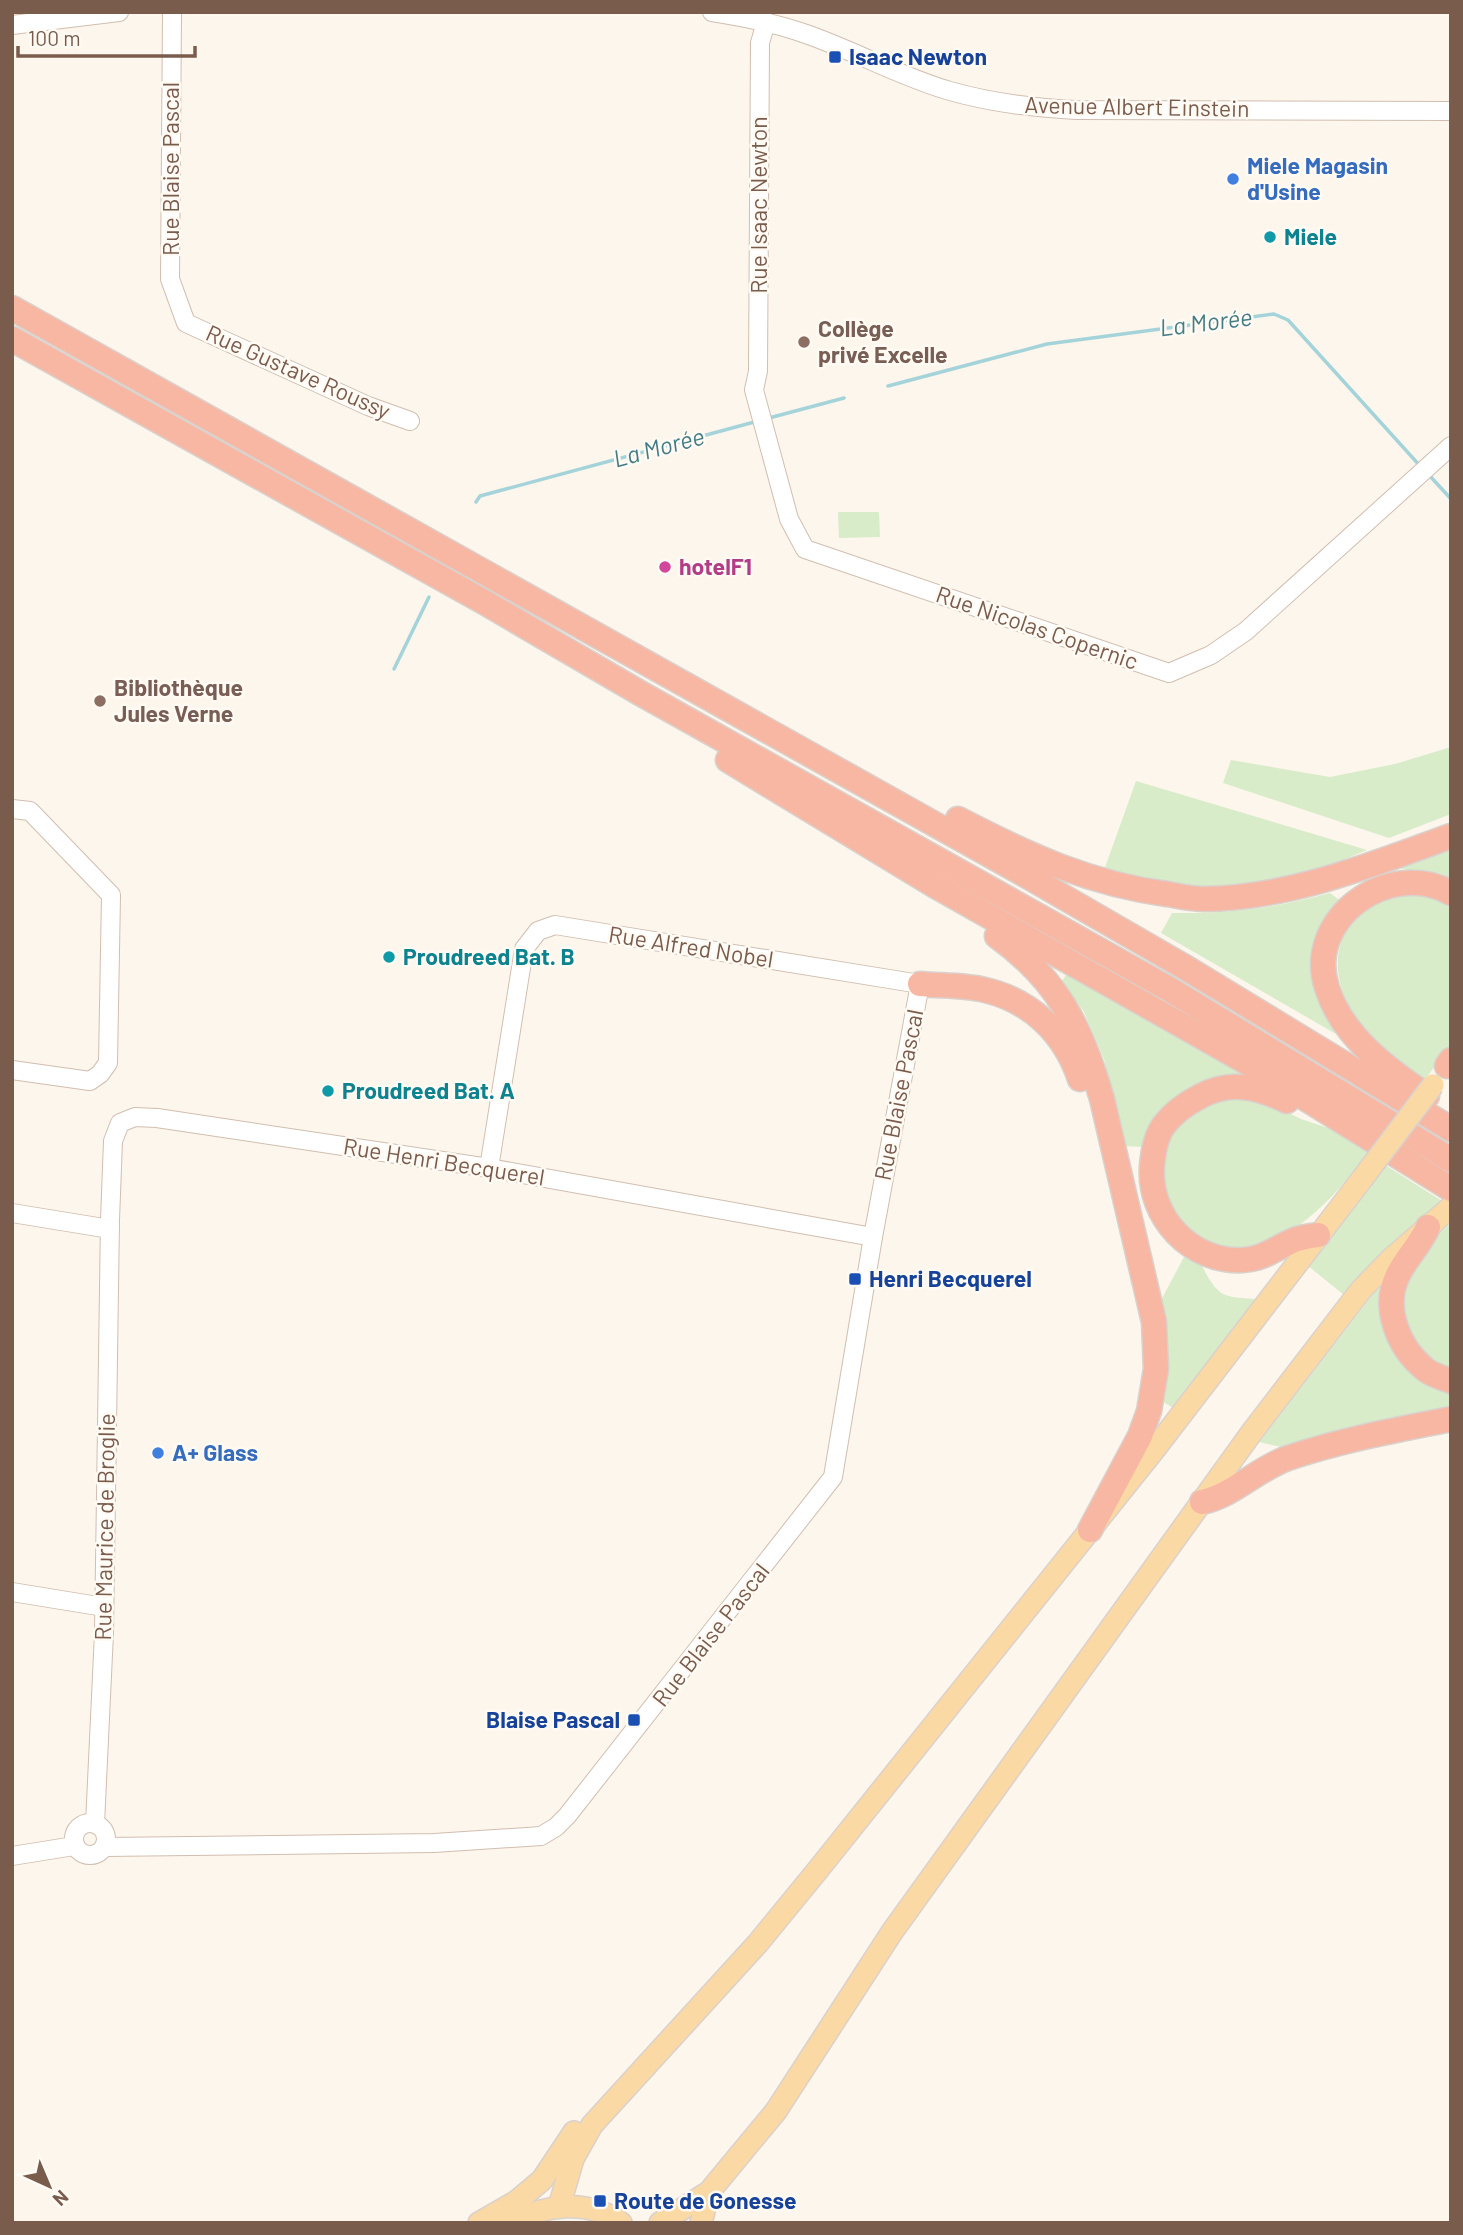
<svg xmlns="http://www.w3.org/2000/svg" width="1463" height="2235" viewBox="0 0 1463 2235" font-family="Barlow,sans-serif">
	<style>
		.green { fill: #d8ecc9 }
		.lines { fill: none; stroke-linecap: round; stroke-linejoin: round }
		.stream { stroke: #a5d3da; stroke-width: 3.5 }
		.minor-casing { stroke: #d1beb0; stroke-width: 20 }
		.major-casing { stroke: #dad1cd; stroke-width: 24 }
		.highway-casing { stroke: #dad1cd; stroke-width: 27 }
		.minor { stroke: #fff; stroke-width: 18 }
		.major { stroke: #fbd9a5; stroke-width: 21 }
		.highway { stroke: #f7b7a3; stroke-width: 24 }
		.major-bridge-casing { stroke: #dad1cd; stroke-width: 24; stroke-linecap: butt }
		.major-bridge { stroke: #fbd9a5; stroke-width: 21 }
		.transit-dot { fill: #1a4fb4; stroke: #fffaf3; stroke-width: 2.5 }
		.shop-dot { fill: #3f7fe0; stroke: #fffaf3; stroke-width: 2.5 }
		.culture-dot { fill: #0f9aa8; stroke: #fffaf3; stroke-width: 2.5 }
		.education-dot { fill: #8d6e63; stroke: #fffaf3; stroke-width: 2.5 }
		.hotel-dot { fill: #d1479c; stroke: #fffaf3; stroke-width: 2.5 }
		.labels { text-anchor: middle; stroke-width: 5; stroke-linejoin: round; paint-order: stroke }
		.transit-label { font-size: 23px; font-weight: bold; fill: #164399; stroke: #fffaf3; text-anchor: start }
		.street-label { font-size: 23px; fill: #7a5c4d; stroke: #fffaf3 }
		.shop-label { font-size: 23px; font-weight: bold; fill: #366cbe; stroke: #fffaf3; text-anchor: start }
		.culture-label { font-size: 23px; font-weight: bold; fill: #0d838f; stroke: #fffaf3; text-anchor: start }
		.education-label { font-size: 23px; font-weight: bold; fill: #785e54; stroke: #fffaf3; text-anchor: start }
		.hotel-label { font-size: 23px; font-weight: bold; fill: #b23c85; stroke: #fffaf3; text-anchor: start }
		.water-label { font-size: 24px; font-style: italic; fill: #437c86; stroke: #fffaf3 }
	</style>
	<rect width="100%" height="100%" fill="#fdf6ec"/>
	<!-- green -->
	<g class="green">
		<path d="M838,512H879L880,537L839,538Z"/>
		<path d="M1451,747V814L1389,838L1223,783L1231,760L1330,777L1395,764Z"/>
		<path d="M1136,781L1367,850L1297,879L1206,889L1103,873Z"/>
		<path d="M1451,847V884L1397,867Z"/>
		<path d="M1330,893L1343,903C1334,916 1320,931 1316,945C1302,987 1328,1018 1355,1045L1161,933L1172,913C1228,914 1276,908 1330,893Z"/>
		<path d="M1394,893H1419L1451,904V1044L1424,1081C1412,1074 1398,1067 1388,1057C1380,1051 1373,1041 1367,1033C1333,993 1322,940 1370,906C1377,901 1386,897 1394,893Z"/>
		<path d="M1070,969L1241,1069L1237,1077L1143,1147L1124,1146L1104,1059L1084,1012L1062,981Z"/>
		<path d="M1237,1096L1266,1102L1301,1119L1349,1135L1371,1147C1344,1188 1296,1242 1245,1249C1178,1259 1132,1163 1184,1120C1200,1107 1218,1102 1237,1096Z"/>
		<path d="M1385,1165L1442,1201L1344,1295L1307,1265Z"/>
		<path d="M1451,1224V1370L1437,1364L1415,1347L1405,1323L1402,1294L1421,1245Z"/>
		<path d="M1184,1257L1201,1264C1218,1297 1221,1297 1257,1299L1173,1408L1162,1401L1159,1304Z"/>
		<path d="M1377,1289L1385,1291L1388,1329L1451,1387V1411L1289,1449L1259,1442Z"/>
	</g>
	<g class="lines">
		<!-- stream -->
		<g class="stream">
			<path d="M888,386L1047,344L1274,314L1288,320L1421,467"/>
			<path d="M769,418L844,398"/>
			<path d="M1429,475L1451,499"/>
			<path d="M476,502L480,496L758,421"/>
			<path d="M394,669L429,597"/>
		</g>
		<defs>
			<g id="minor">
				<path d="M172,12L170,279L186,323L368,406L410,421"/>
				<path d="M712,12C744,17 776,23 806,34C855,51 901,77 950,91C992,103 1035,108 1077,110L1451,111"/>
				<path d="M766,22L760,43L758,371L754,390L789,519L805,549L1169,673L1211,655L1246,631L1451,446"/>
				<path d="M12,25L119,12"/>
				<path d="M12,809L30,811L111,895L108,1063L100,1074L90,1081L12,1070"/>
				<path d="M12,1213L110,1229"/>
				<path d="M12,1592L104,1607"/>
				<circle cx="90" cy="1839" r="16"/>
				<path d="M95,1824L104,1633L110,1220L113,1141L120,1123L135,1117L157,1118L489,1168L873,1237"/>
				<path d="M104,1847L434,1843L541,1836L556,1827L567,1816L833,1477L873,1237L920,984L555,925L538,931L524,949L489,1168"/>
				<path d="M12,1856L74,1846"/>
			</g>
			<g id="major">
				<path d="M559,2207L573,2159L592,2125L758,1943L817,1871L1154,1450L1362,1179"/>
				<path d="M479,2223L517,2201L542,2180L574,2132"/>
				<path d="M510,2223C544,2205 588,2198 621,2223"/>
				<path d="M660,2223L709,2192L776,2111L892,1932L1252,1432L1361,1290L1391,1259L1451,1207"/>
				<path d="M701,2223L709,2192"/>
			</g>
			<g id="highway">
				<path d="M12,308L1029,877L1188,969L1451,1129"/>
				<path d="M12,339L484,602L640,693L1169,989L1451,1160"/>
				<path d="M728,760L934,885L1250,1064L1451,1189"/>
				<path d="M958,819C1027,855 1090,884 1167,894C1179,896 1192,899 1204,899C1290,898 1371,865 1451,836"/>
				<path d="M997,936C1058,980 1081,1027 1102,1099L1154,1322L1156,1369L1149,1411L1140,1436L1090,1530"/>
				<path d="M920,984C941,986 965,985 985,990C1032,1001 1065,1034 1080,1079"/>
				<path d="M1447,1066L1451,1060"/>
				<path d="M1427,1096C1387,1069 1342,1036 1327,988C1304,918 1390,858 1451,893"/>
				<path d="M1287,1101C1258,1087 1231,1080 1201,1096C1187,1103 1174,1112 1164,1125C1156,1136 1153,1153 1152,1166C1148,1217 1191,1263 1243,1260C1265,1259 1278,1246 1297,1239C1303,1237 1311,1236 1318,1235"/>
				<path d="M1428,1227C1420,1245 1407,1257 1399,1273C1381,1306 1398,1348 1426,1370C1432,1375 1443,1378 1451,1381"/>
				<path d="M1202,1502C1234,1495 1257,1469 1288,1458C1341,1440 1396,1430 1451,1419"/>
			</g>
		</defs>
		<!-- minor casing -->
		<use href="#minor" class="minor-casing"/>
		<!-- major casing -->
		<use href="#major" class="major-casing"/>
		<!-- highway casing -->
		<use href="#highway" class="highway-casing"/>
		<!-- minor -->
		<use href="#minor" class="minor"/>
		<!-- major -->
		<use href="#major" class="major"/>
		<!-- highway -->
		<use href="#highway" class="highway"/>
		<defs>
			<path id="major-bridge" d="M1362,1179L1433,1085"/>
		</defs>
		<!-- major-bridge casing -->
		<use href="#major-bridge" class="major-bridge-casing"/>
		<!-- major-bridge -->
		<use href="#major-bridge" class="major-bridge"/>
	</g>
	<!-- markers -->
	<g class="transit-dot">
		<rect x="828" y="50" width="14" height="14" rx="3.5"/>
		<rect x="848" y="1272" width="14" height="14" rx="3.5"/>
		<rect x="627" y="1713" width="14" height="14" rx="3.5"/>
		<rect x="593" y="2194" width="14" height="14" rx="3.5"/>
	</g>
	<g class="shop-dot">
		<circle cx="1233" cy="179" r="7"/>
		<circle cx="158" cy="1453" r="7"/>
	</g>
	<g class="culture-dot">
		<circle cx="1270" cy="237" r="7"/>
		<circle cx="389" cy="957" r="7"/>
		<circle cx="328" cy="1091" r="7"/>
	</g>
	<g class="education-dot">
		<circle cx="804" cy="342" r="7"/>
		<circle cx="100" cy="701" r="7"/>
	</g>
	<circle class="hotel-dot" cx="665" cy="567" r="7"/>
	<g class="labels">
		<!-- transit labels -->
		<g class="transit-label">
			<text x="849" y="65">Isaac Newton</text>
			<text x="869" y="1287">Henri Becquerel</text>
			<text x="620" y="1728" text-anchor="end">Blaise Pascal</text>
			<text x="614" y="2209">Route de Gonesse</text>
		</g>
		<!-- street labels -->
		<g class="street-label">
			<text transform="translate(1137 107) rotate(1)" y="8">Avenue Albert Einstein</text>
			<text transform="translate(171 169) rotate(-90)" y="8">Rue Blaise Pascal</text>
			<text transform="translate(759 205) rotate(-90)" y="8">Rue Isaac Newton</text>
			<text transform="translate(298 372) rotate(24)" y="8">Rue Gustave Roussy</text>
			<text transform="translate(1037 628) rotate(19)" y="8">Rue Nicolas Copernic</text>
			<text transform="translate(691 947) rotate(9)" y="8">Rue Alfred Nobel</text>
			<text transform="translate(899 1095) rotate(-79)" y="8">Rue Blaise Pascal</text>
			<text transform="translate(444 1162) rotate(9)" y="8">Rue Henri Becquerel</text>
			<text transform="translate(105 1527) rotate(-89)" y="8">Rue Maurice de Broglie</text>
			<text transform="translate(711 1635) rotate(-52)" y="8">Rue Blaise Pascal</text>
		</g>
		<!-- shop labels -->
		<g class="shop-label">
			<text x="1247" y="174">Miele Magasin<tspan x="1247" dy="26">d'Usine</tspan></text>
			<text x="172" y="1461">A+ Glass</text>
		</g>
		<!-- culture labels -->
		<g class="culture-label">
			<text x="1284" y="245">Miele</text>
			<text x="403" y="965">Proudreed Bat. B</text>
			<text x="342" y="1099">Proudreed Bat. A</text>
		</g>
		<!-- education labels -->
		<g class="education-label">
			<text x="818" y="337">Collège<tspan x="818" dy="26">privé Excelle</tspan></text>
			<text x="114" y="696">Bibliothèque<tspan x="114" dy="26">Jules Verne</tspan></text>
		</g>
		<!-- hotel labels -->
		<g class="hotel-label">
			<text x="679" y="575">hotelF1</text>
		</g>
		<!-- water labels -->
		<g class="water-label">
			<text transform="translate(1206 323) rotate(-7)" y="8">La Morée</text>
			<text transform="translate(659 448) rotate(-15)" y="8">La Morée</text>
		</g>
	</g>
	<!-- border -->
	<rect width="1463" height="2235" fill="none" stroke="#7a5c4d" stroke-width="28"/>
	<!-- north arrow -->
	<g transform="translate(49 2186) rotate(136)" stroke="#fffaf3" stroke-width="5" paint-order="stroke">
	<path d="M0-5L12 26L0 18L-12 26Z" fill="#7a5c4d"/>
	<text y="-10" font-size="19" font-weight="bold" text-anchor="middle" fill="#7a5c4d">N</text>
	</g>
	<!-- scale -->
	<path d="M18 46v10h177v-10" fill="none" stroke="#7a5c4d" stroke-width="3.5"/>
	<text x="28" y="46" font-size="21" fill="#7a5c4d" stroke="#fffaf3" stroke-width="5" paint-order="stroke">100 m</text>
</svg>
